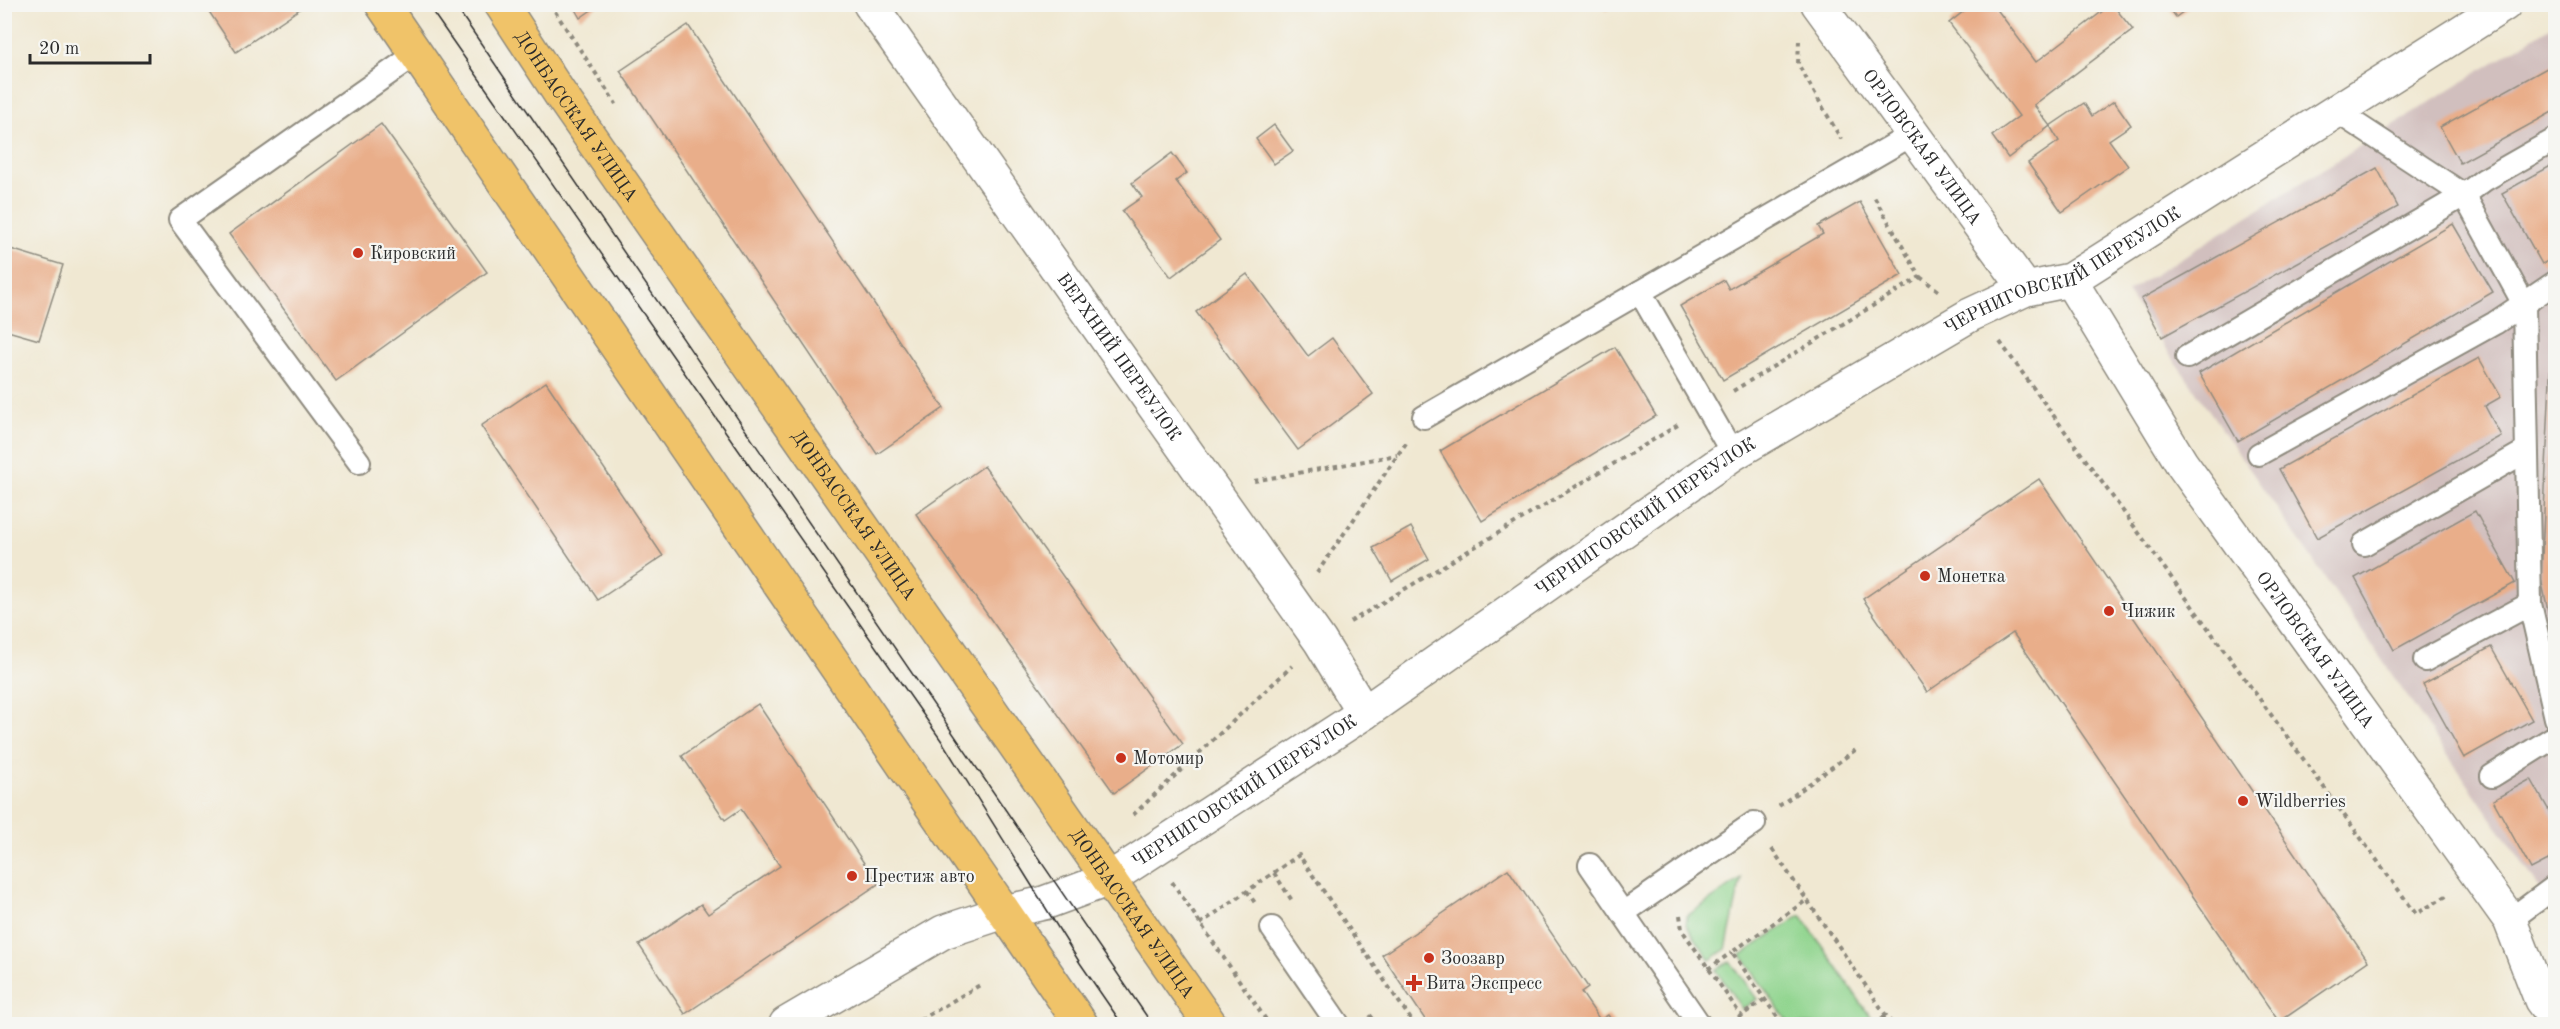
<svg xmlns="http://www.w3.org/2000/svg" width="2560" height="1029" viewBox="0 0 2560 1029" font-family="'Old Standard TT',serif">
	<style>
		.industrial { fill: #d1bfbe }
		.green { fill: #8fd48d; stroke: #5d805c; stroke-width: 1.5 }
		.building { fill: #e9ae8a }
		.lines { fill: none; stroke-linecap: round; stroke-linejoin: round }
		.service-casing { stroke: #8e8a7e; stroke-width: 26 }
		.minor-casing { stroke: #8e8a7e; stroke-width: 36 }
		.primary-casing { stroke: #8e8a7e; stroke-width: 36 }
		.path { stroke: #8e8a7e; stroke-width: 4; stroke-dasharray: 4.5 4.5; stroke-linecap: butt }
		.service { stroke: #fff; stroke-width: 22 }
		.minor { stroke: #fff; stroke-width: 33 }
		.primary { stroke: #f0c369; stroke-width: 33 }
		.tram { stroke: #2b2b2b; stroke-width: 1.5 }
		.poi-dot { fill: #c8321e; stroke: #f6f6f2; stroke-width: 2 }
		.labels { text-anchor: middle; stroke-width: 4.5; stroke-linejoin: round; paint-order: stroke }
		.street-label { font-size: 18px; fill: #2b2b2b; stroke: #f6f6f2 }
		.poi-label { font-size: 18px; fill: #2b2b2b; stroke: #f6f6f2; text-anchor: start }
	</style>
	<rect width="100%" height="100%" fill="#f6f6f2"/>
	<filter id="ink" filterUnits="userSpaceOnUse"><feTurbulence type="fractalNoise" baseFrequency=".0167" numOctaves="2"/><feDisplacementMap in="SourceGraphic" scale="12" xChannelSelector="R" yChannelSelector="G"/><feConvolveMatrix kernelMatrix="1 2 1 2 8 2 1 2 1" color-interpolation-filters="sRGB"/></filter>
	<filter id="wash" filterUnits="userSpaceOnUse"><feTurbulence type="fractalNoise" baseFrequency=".008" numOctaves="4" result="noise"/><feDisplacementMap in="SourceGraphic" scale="24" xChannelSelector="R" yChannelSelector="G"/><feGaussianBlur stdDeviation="1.35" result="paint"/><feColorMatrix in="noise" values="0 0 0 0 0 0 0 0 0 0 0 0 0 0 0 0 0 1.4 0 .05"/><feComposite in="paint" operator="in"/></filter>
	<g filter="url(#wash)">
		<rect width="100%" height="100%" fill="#f0e8d2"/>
		<!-- industrial -->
		<path class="industrial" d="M2555,24V910L2127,292Z"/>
		<!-- green -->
		<g class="green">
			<path d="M1741,879L1726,949L1710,960L1686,925L1687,916Z"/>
			<path d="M1801,915L1874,1022L1870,1024H1789L1741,955Z"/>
			<path d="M1730,961L1757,999L1742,1009L1716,970Z"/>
		</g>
		<g id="blocks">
			<!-- building -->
			<g class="building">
				<path d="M204,4H299L301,8L236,52Z"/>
				<path d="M572,4H600L580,18Z"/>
				<path d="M1602,4H1615L1607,11Z"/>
				<path d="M1973,4H1993L2036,62L2112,4L2133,30L2034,105L2050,126L2008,158L1992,136L2019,116L1949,23Z"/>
				<path d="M2167,5H2192L2176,17Z"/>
				<path d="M688,25L944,408L877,454L620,71Z"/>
				<path d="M2556,63V110L2460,163L2440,127Z"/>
				<path d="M2114,101L2131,125L2109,140L2128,166L2062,212L2028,163L2059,141L2050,126L2084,103L2092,116Z"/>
				<path d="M381,124L487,272L336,381L229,234Z"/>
				<path d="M1274,125L1293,151L1274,164L1256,139Z"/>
				<path d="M1172,153L1187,173L1176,181L1220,240L1171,277L1122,211L1142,197L1132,183Z"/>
				<path d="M2556,163V257L2542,264L2502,193Z"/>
				<path d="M2377,168L2398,207L2162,337L2141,299Z"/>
				<path d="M1860,202L1902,275L1723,380L1680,306L1724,280L1729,289L1823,234L1818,226Z"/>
				<path d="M2453,224L2493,292L2238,441L2199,373Z"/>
				<path d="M4,247L63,265L39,340L4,330Z"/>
				<path d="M1247,274L1308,356L1332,338L1373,394L1298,450L1196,312Z"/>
				<path d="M2553,312L2556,313L2555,642L2541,579Z"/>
				<path d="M1615,347L1656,416L1482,521L1440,451Z"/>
				<path d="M2479,358L2501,397L2485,406L2501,436L2317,538L2279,469Z"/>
				<path d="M546,382L663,556L598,600L481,426Z"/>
				<path d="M984,466L1183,744L1114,793L916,514Z"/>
				<path d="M2039,479L2368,961L2279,1022L2013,633L1927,692L1863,599Z"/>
				<path d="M2475,511L2515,583L2394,650L2355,578Z"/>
				<path d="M1411,527L1429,559L1392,581L1373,548Z"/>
				<path d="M2491,647L2532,720L2464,758L2423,684Z"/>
				<path d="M758,704L878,884L685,1014L639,945L701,904L708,914L780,866L741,809L725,820L682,756Z"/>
				<path d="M2531,779L2556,823V856L2531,869L2493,800Z"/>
				<path d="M1508,869L1588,987L1581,992L1600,1020L1608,1015L1614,1024H1429L1426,1021L1382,955Z"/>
			</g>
		</g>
	</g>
	<g filter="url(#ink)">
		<use href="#blocks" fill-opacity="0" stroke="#8e8a7e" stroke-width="1.5"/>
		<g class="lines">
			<defs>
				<g id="service">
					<path d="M2336,111L2464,195L2524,304L2530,604L2556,718"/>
					<path d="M1640,292L1733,454"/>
					<path d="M2187,357L2464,195L2484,180L2556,139"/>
					<path d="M1424,417L1913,134"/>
					<path d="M2259,454L2495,323L2556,282"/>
					<path d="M359,462L180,220L416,54"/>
					<path d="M2364,544L2526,451"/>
					<path d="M2425,660L2530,604"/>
					<path d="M2492,776L2556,736"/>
					<path d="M1590,865L1699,1024"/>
					<path d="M1623,913L1754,823"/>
					<path d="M2510,920L2556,886"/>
					<path d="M1272,928L1338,1024"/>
				</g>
				<g id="minor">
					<path id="s1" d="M870,4L1320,641L1364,713"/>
					<path id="s2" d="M1818,4L2026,289"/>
					<path id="s3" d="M2070,280L2182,464L2510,920L2541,1000L2556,1020"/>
					<path id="s4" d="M786,1024L943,932L1004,912L1044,903L1109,879L1364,713L1733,454L1970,315L2026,289L2070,280L2505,4"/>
				</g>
				<g id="primary">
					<path d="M382,4L1081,1024"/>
					<path id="s5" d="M501,4L560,94L1210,1024"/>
				</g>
			</defs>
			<!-- service casing -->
			<use href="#service" class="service-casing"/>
			<!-- minor casing -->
			<use href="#minor" class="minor-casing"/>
			<!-- primary casing -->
			<use href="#primary" class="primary-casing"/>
			<!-- path -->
			<g class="path">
				<path d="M550,4L616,104"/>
				<path d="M1799,41L1798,64L1841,139"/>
				<path d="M1920,277L1939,291"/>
				<path d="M2000,342L2416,914L2448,895"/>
				<path d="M1733,391L1920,277L1873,195"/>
				<path d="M1254,481L1397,455"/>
				<path d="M1317,573L1406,443"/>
				<path d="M1350,622L1678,425"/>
				<path d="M1779,806L1858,748"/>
				<path d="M1133,815L1292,666"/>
				<path d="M1772,849L1892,1024"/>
				<path d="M1274,873L1293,902"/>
				<path d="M1172,882L1269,1024"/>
				<path d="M1247,891L1255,903"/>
				<path d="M1680,915L1682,930L1747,1024"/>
				<path d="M1200,924L1299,855L1414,1024"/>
				<path d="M1708,969L1732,952"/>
				<path d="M1370,1015L1377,1024"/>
				<path d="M1731,1023L1765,999"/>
				<path d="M913,1024L980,985"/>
				<path d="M1782,1024L1732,952L1807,900"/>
				<path d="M1874,1024L1886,1016"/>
			</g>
			<!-- service -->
			<use href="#service" class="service"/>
			<!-- minor -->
			<use href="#minor" class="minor"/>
			<!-- primary -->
			<use href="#primary" class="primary"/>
			<!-- tram -->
			<g class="tram">
				<path d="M427,4L943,743L1080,963L1122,1024"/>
				<path d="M454,4L1152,1024"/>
			</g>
		</g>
	</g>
	<!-- markers -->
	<g class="poi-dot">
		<circle cx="358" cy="253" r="6"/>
		<circle cx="1925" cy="576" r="6"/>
		<circle cx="2109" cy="611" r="6"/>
		<circle cx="1121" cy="758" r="6"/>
		<circle cx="2243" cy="801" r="6"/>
		<circle cx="852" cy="876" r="6"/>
		<circle cx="1429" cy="958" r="6"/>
		<path d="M1411 974h6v6h6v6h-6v6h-6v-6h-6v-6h6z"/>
	</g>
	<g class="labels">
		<!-- street labels -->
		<g class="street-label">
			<text dy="6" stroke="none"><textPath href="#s5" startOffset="135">ДОНБАССКАЯ УЛИЦА</textPath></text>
			<text dy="6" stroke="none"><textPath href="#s2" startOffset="177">ОРЛОВСКАЯ УЛИЦА</textPath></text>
			<text dy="6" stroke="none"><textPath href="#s4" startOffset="1490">ЧЕРНИГОВСКИЙ ПЕРЕУЛОК</textPath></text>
			<text dy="6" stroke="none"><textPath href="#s1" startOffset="432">ВЕРХНИЙ ПЕРЕУЛОК</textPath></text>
			<text dy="6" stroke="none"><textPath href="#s5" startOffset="621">ДОНБАССКАЯ УЛИЦА</textPath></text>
			<text dy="6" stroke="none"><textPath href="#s4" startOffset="1004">ЧЕРНИГОВСКИЙ ПЕРЕУЛОК</textPath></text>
			<text dy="6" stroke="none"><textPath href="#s3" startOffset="444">ОРЛОВСКАЯ УЛИЦА</textPath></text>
			<text dy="6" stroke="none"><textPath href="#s4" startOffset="518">ЧЕРНИГОВСКИЙ ПЕРЕУЛОК</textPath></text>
			<text dy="6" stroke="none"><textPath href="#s5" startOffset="1107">ДОНБАССКАЯ УЛИЦА</textPath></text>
		</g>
		<!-- poi labels -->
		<g class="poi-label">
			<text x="370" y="259">Кировский</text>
			<text x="1937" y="582">Монетка</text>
			<text x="2121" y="617">Чижик</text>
			<text x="1133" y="764">Мотомир</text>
			<text x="2255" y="807">Wildberries</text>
			<text x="864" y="882">Престиж авто</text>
			<text x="1441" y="964">Зоозавр</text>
			<text x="1426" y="989">Вита Экспресс</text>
		</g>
	</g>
	<!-- margin -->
	<rect width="2560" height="1029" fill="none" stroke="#f6f6f2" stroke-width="24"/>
	<!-- scale -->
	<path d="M30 54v9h120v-9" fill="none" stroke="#2b2b2b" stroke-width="3"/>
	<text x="39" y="54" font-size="18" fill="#2b2b2b" stroke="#f6f6f2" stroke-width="4.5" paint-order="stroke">20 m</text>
</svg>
